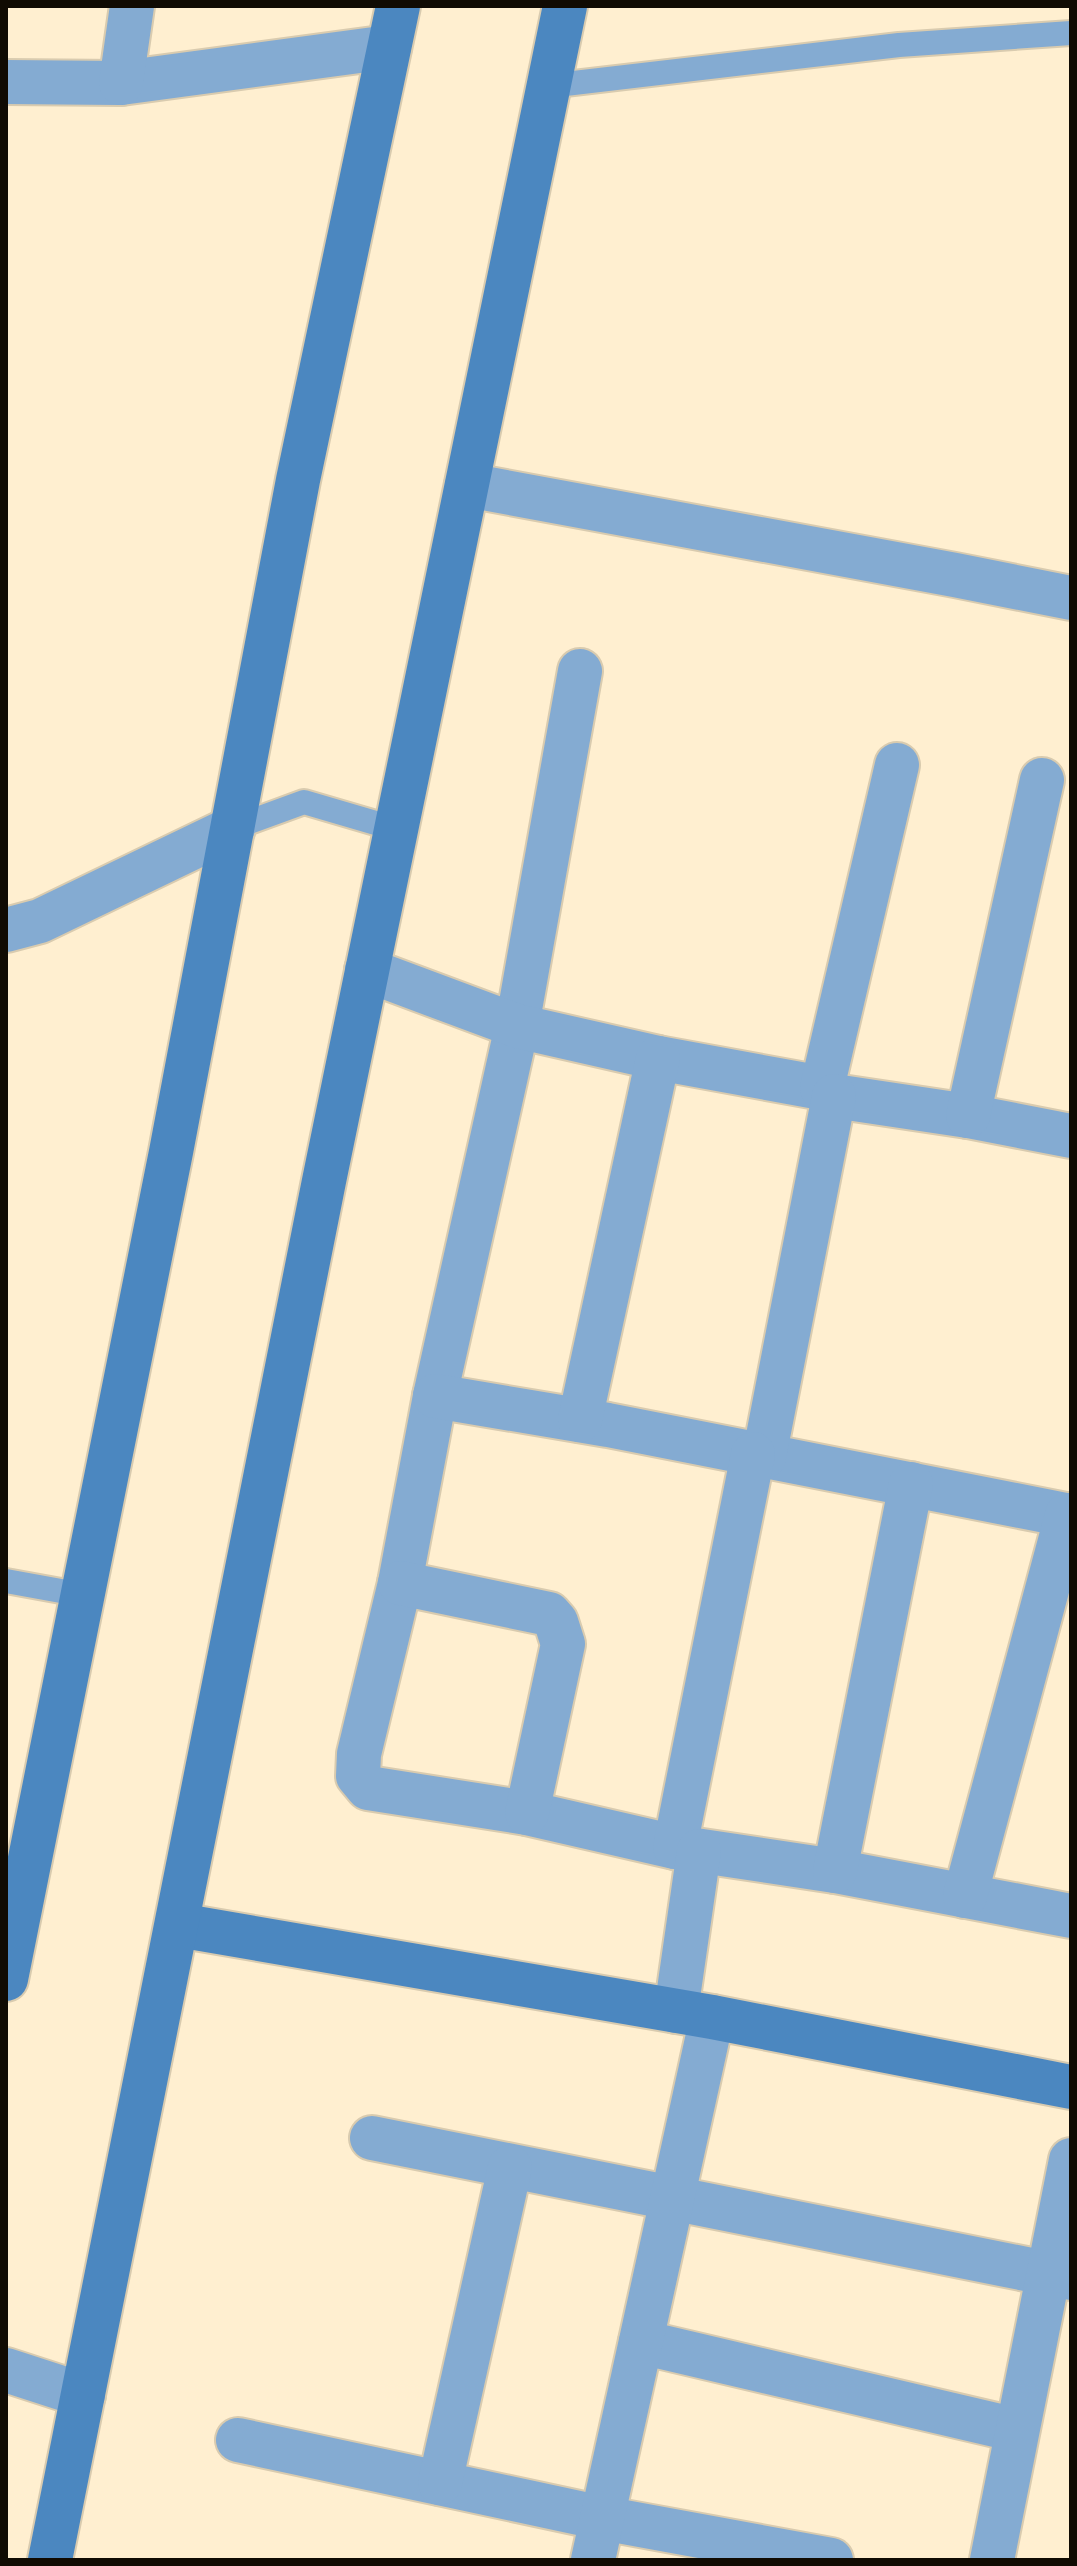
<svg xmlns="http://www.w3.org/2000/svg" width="1077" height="2566" viewBox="0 0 1077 2566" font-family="'Varela Round',sans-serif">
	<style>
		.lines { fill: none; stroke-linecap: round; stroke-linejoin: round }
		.lane-casing { stroke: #d9cbaf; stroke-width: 28 }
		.street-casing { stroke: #d9cbaf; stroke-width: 48 }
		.secondary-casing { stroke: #d9cbaf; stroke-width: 48 }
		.lane { stroke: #84abd2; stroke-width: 24 }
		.street { stroke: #84abd2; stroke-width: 44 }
		.secondary { stroke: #4b87c0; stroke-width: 44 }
	</style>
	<rect width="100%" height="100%" fill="#ffefd0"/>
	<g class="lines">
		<defs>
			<g id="lane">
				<path d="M548,86L899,45L1071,33"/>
				<path d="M233,828L304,802L396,829"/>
				<path d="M6,1581L83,1595"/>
			</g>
			<g id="street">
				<path d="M6,82L121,83L389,47"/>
				<path d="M121,83L132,6"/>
				<path d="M467,485L955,575L1071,598"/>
				<path d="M580,671L517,1026L435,1396L400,1583L359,1754L358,1776L368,1788L527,1813L675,1847L835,1871L1071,1916"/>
				<path d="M6,930L40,921L233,828"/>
				<path d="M367,970L517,1026L658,1058L822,1088L834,1096L968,1116L1071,1136"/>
				<path d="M822,1088L897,765"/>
				<path d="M968,1116L1042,780"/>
				<path d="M435,1396L608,1425L1071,1516"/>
				<path d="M580,1420L658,1058"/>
				<path d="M764,1457L834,1096"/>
				<path d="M400,1583L549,1614L556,1622L563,1644L527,1813"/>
				<path d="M675,1847L753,1454"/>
				<path d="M835,1871L911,1484"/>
				<path d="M965,1896L1067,1515"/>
				<path d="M676,2011L699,1851"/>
				<path d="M372,2138L1071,2278"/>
				<path d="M641,2342L1017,2430"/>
				<path d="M6,2370L83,2395"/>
				<path d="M238,2440L602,2518L831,2560"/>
				<path d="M440,2483L510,2167"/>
				<path d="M593,2560L712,2017"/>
				<path d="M992,2560L1071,2160"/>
			</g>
			<g id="secondary">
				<path d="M178,1925L712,2017L1071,2087"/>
				<path d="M6,1979L171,1152L298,480L398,6"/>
				<path d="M50,2560L324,1181L565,6"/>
			</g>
		</defs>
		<!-- lane casing -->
		<use href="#lane" class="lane-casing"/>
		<!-- street casing -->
		<use href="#street" class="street-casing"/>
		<!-- secondary casing -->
		<use href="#secondary" class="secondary-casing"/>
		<!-- lane -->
		<use href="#lane" class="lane"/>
		<!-- street -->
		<use href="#street" class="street"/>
		<!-- secondary -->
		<use href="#secondary" class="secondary"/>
	</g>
	<!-- border -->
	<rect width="1077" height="2566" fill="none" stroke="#100b03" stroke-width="16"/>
</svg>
